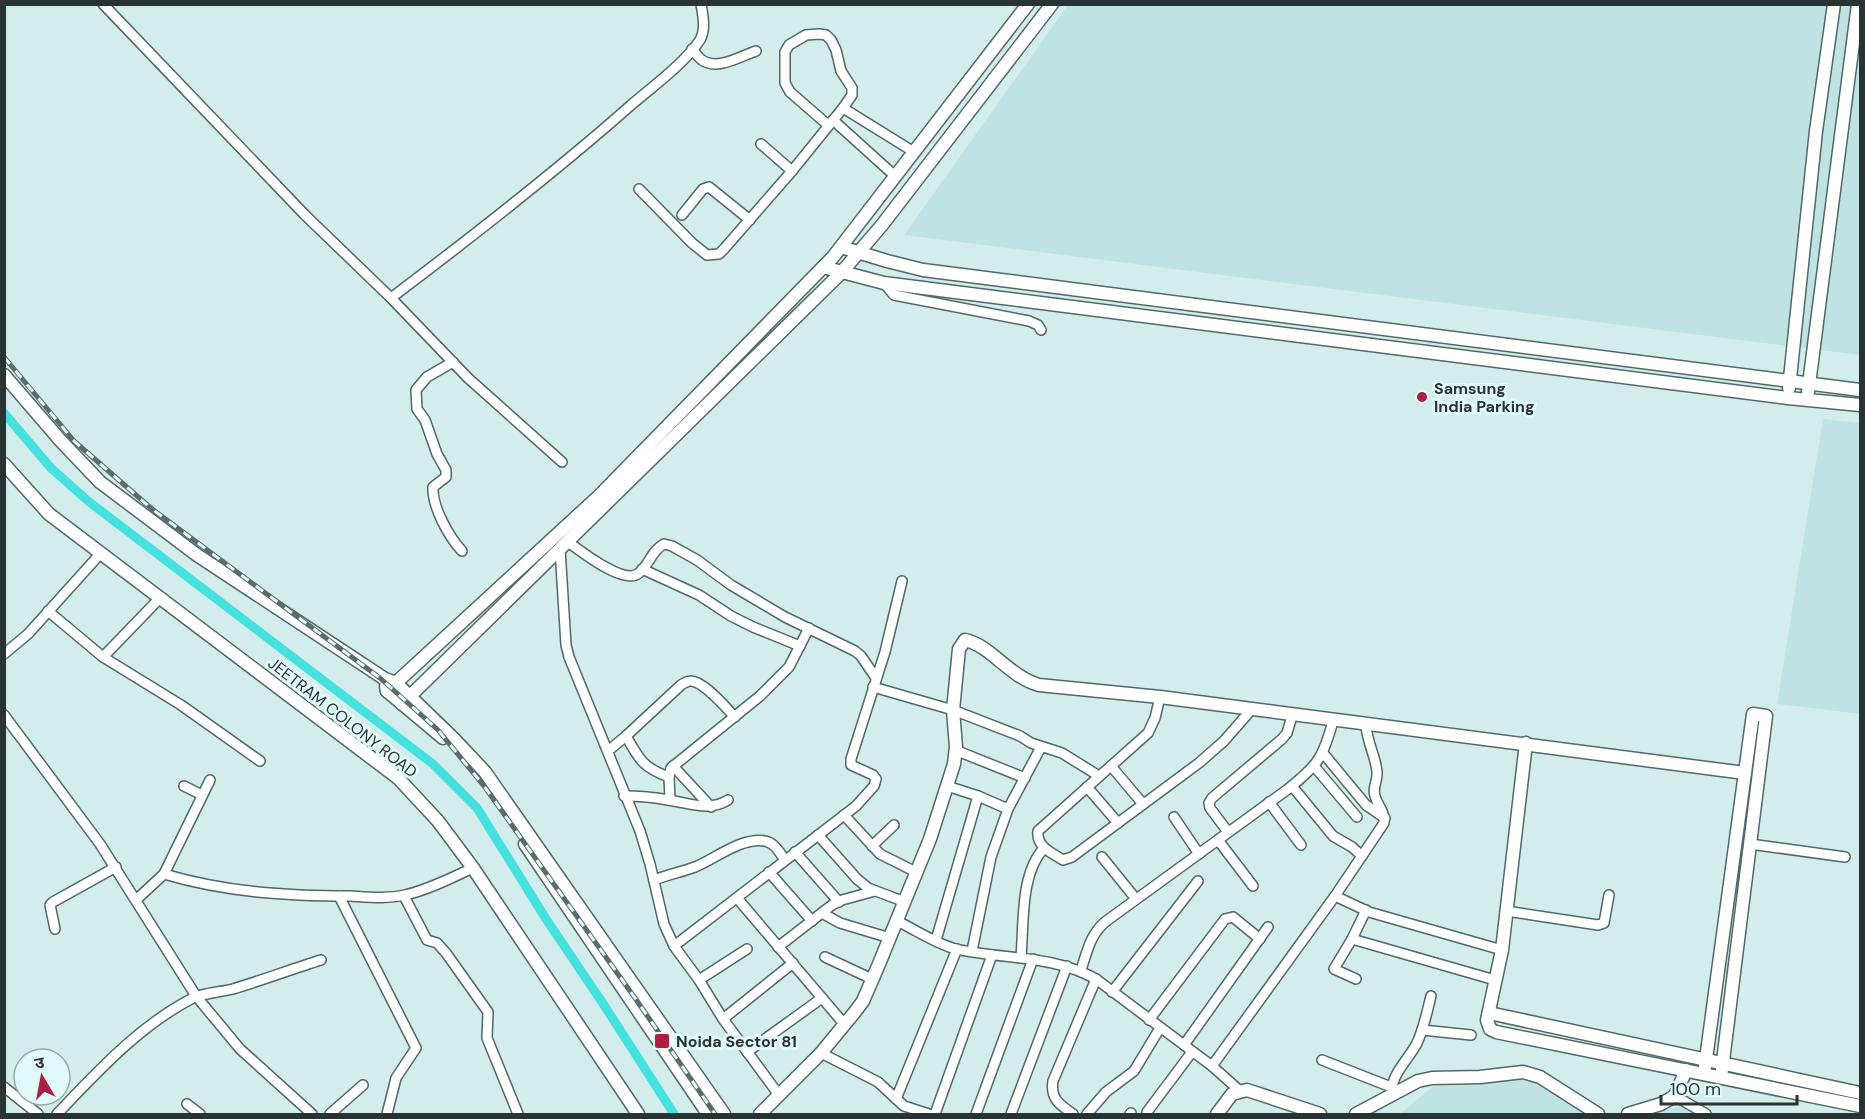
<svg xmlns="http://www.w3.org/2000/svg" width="1865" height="1119" viewBox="0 0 1865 1119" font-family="'DM Sans','Noto Sans Devanagari',sans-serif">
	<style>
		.built { fill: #bfe3e2 }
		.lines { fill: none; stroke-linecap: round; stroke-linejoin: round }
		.canal { stroke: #44e1df; stroke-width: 9 }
		.street-casing { stroke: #506867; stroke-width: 12 }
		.secondary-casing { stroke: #506867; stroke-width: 15 }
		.street { stroke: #fff; stroke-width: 9 }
		.secondary { stroke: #fff; stroke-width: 12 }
		.rail-casing { stroke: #5b6a6a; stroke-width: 5 }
		.rail { stroke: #e0fafa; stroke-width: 3; stroke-dasharray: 9; stroke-linecap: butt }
		.poi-dot { fill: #b01d41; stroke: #e0fafa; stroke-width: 2 }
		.labels { text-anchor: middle; stroke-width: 6; stroke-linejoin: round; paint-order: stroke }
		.poi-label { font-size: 16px; font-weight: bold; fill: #293333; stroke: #e0fafa; text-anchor: start }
		.street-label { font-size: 16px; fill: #293333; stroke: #e0fafa }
	</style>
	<rect width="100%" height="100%" fill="#d3edec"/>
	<!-- built -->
	<g class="built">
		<path d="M1068,5H1860V355L904,235Z"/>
		<path d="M1823,419L1860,423V714L1777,704Z"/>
		<path d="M1547,1077L1592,1114H1400L1432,1087Z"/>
		<path d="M1680,1106L1698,1114H1652Z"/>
	</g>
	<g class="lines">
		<!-- canal -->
		<path class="canal" d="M4,413L51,468L88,501L433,764L477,808L546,919L602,1002L674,1114"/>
		<defs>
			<g id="street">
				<path d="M103,4L305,215L391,298L468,378L562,462"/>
				<path d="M692,49C695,53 699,58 702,60C717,71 741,56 756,51"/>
				<path d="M843,108L914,152"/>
				<path d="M833,120L895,176"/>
				<path d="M761,144L792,171"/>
				<path d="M639,189L692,243L707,255L719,254L724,249L792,171L843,108L852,95V88L841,71L836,50L831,40L826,35L819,34L806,35L789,45L785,52V83L790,92L828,125"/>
				<path d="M682,215L703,189L709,187L750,220"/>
				<path d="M884,283L894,295L1029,321L1038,325L1041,330"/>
				<path d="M391,298C473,236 553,174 630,106C652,87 684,64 700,40C706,29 703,16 701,4"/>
				<path d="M453,362L427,377L416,390L417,409L425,420L437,454L446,470V477L433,487C432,507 449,537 462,551"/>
				<path d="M568,542C581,551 624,586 639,573C649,565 652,550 664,544L672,546L697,560L731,585L785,617L855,651L861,656L876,678"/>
				<path d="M560,549L566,645L569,657L640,831L650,864L664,924L674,946L699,980L723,1019L779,1095"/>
				<path d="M642,569L699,595L731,616L753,627L800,646"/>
				<path d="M48,611L103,657L181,705L260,761"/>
				<path d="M4,654L28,634L101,553"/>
				<path d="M103,657L160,598"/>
				<path d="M873,687L953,710L1020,736L1031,743L1062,753L1099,776"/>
				<path d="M1160,697L1155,718L1148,733L1038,831C1036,847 1052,853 1063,860L1072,857L1199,763L1224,741L1251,710"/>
				<path d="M4,715L100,844L196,996L240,1049L312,1114"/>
				<path d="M626,736C639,759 643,768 669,777"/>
				<path d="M955,750L1025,778"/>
				<path d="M608,751L626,736L681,685C682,684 688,681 690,681C703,680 726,708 735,717"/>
				<path d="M1323,753L1366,805L1385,818"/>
				<path d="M673,766L711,807"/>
				<path d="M1111,766L1143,804"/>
				<path d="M1314,766L1357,817"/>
				<path d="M184,786L202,795"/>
				<path d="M947,786L978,796L1008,809L991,857L972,951"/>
				<path d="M1292,786L1333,836L1352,847L1362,856"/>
				<path d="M1087,787L1118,823"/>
				<path d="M624,796C639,796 653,797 668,800C689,803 709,812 728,800"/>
				<path d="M670,800L669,777L671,768L760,696L789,667L809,628"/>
				<path d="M1269,802L1301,845"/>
				<path d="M1008,809L1041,747"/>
				<path d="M844,815L880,854L916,872"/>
				<path d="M1174,817L1199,854"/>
				<path d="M1228,832L1210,808L1209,803L1212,798L1282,739L1287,733L1292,716"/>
				<path d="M818,835L857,879L868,888L905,902"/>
				<path d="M1218,840L1253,886"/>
				<path d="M1750,844L1845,857"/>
				<path d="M872,846L894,825"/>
				<path d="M795,852L839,902"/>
				<path d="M1102,857L1136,899"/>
				<path d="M769,872L812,921"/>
				<path d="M164,874L210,780"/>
				<path d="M654,880C667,875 681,872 695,867C715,859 741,837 765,841C775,843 779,852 785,860"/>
				<path d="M339,896L416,1048L396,1078L387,1114"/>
				<path d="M404,896L427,940L437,943L446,953L488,1012L487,1038L518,1114"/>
				<path d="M1335,896L1369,912L1502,950"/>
				<path d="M737,898L845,1025"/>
				<path d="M137,899L164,874C225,892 285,896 350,896C368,897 387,899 405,895C428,890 451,878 473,868"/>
				<path d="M1506,911L1598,925L1604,923L1609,895"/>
				<path d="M822,913L840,923L890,938"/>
				<path d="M897,921C916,930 936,944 956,949C1004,960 1051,954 1096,979L1212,1066L1240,1091"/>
				<path d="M55,929L50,905L53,902L116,867"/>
				<path d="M1352,939L1495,980"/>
				<path d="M936,940L978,796"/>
				<path d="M674,946L856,806L874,786L876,779L873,775L851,765V759L885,652L902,581"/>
				<path d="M778,947L832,905L842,900L875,891"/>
				<path d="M825,957L872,979"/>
				<path d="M1021,957C1024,923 1020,874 1044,848"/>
				<path d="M1081,970C1087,952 1090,935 1105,922L1288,789C1318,765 1323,758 1333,721"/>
				<path d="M1356,979L1334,969L1352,939L1366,910"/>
				<path d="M699,980L747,949"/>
				<path d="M1112,992L1198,881"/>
				<path d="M723,1019L793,963"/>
				<path d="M1149,1020L1225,919L1233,917L1260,939"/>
				<path d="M1422,1030L1471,1035"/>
				<path d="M1184,1045L1268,927"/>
				<path d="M747,1052L822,998"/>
				<path d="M821,1053L878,1082L904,1106L929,1114"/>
				<path d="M1322,1060L1391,1087"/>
				<path d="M1212,1066L1335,896L1384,823C1385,811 1378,807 1375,796C1372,787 1378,781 1377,772C1376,757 1367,743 1366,725"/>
				<path d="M4,1087L38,1114"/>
				<path d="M1392,1094C1390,1075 1409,1059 1417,1043C1424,1028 1427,1012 1431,996"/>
				<path d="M1675,1096L1706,1114"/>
				<path d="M896,1099L957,949"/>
				<path d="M187,1104L200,1114"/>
				<path d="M1147,1112L1192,1052"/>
				<path d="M57,1114C97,1072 140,1025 193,998C203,993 221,992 233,989C263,980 292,969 321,960"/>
				<path d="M330,1114L363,1085"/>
				<path d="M935,1114L992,955"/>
				<path d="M976,1114L1033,959"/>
				<path d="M1011,1114L1067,966"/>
				<path d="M1073,1114C1060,1105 1050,1099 1053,1081L1096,979"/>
				<path d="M1087,1114L1106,1092L1134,1071L1160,1028"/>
				<path d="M1130,1114L1131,1113"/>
			</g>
			<g id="secondary">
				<path d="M841,247L887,261L923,270L1860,390"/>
				<path d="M823,267L884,283L1788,398L1860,405"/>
				<path d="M4,375L60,440L100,482L197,555L385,679L396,683L454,739L485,772L724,1114"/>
				<path d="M1789,388L1816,131L1834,4"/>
				<path d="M1808,392L1858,4"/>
				<path d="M4,464L49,514L398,778L438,821L473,868L638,1114"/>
				<path d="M386,686L387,691L443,738"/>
				<path d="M387,691L599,496L833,257L1028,4"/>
				<path d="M402,704L841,273L882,225L1052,4"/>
				<path d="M1526,743L1502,950L1487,1020L1490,1029L1496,1032L1860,1106"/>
				<path d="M525,844L708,1114"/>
				<path d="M1489,1013L1860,1093"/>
				<path d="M1704,1074L1753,714L1766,716L1721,1077"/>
				<path d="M760,1114L821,1053L854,1013L863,1001L879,964L930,839L954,764L956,747L953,710L959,649L965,640C990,645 1011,678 1039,685L1160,697L1745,773"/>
				<path d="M1217,1114L1232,1094L1247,1090L1320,1114"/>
				<path d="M1356,1114L1418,1081L1432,1078L1480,1077L1523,1072L1540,1077L1598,1114"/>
				<path d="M1628,1114L1661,1104L1675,1096L1686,1070"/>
			</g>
		</defs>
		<!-- street casing -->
		<use href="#street" class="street-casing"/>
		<!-- secondary casing -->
		<use href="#secondary" class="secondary-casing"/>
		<!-- street -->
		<use href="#street" class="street"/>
		<!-- secondary -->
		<use href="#secondary" class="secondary"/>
		<defs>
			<path id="rail" d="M4,357L74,441L152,509L380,678L438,730L484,786L635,998L715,1114"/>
		</defs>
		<!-- rail casing -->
		<use href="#rail" class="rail-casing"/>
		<!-- rail -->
		<use href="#rail" class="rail"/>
	</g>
	<!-- markers -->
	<g class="poi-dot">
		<circle cx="1422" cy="397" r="6"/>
		<rect x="654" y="1033" width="16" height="16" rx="3"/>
	</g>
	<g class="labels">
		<!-- poi labels -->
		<g class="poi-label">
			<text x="1434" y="394">Samsung<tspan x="1434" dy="18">India Parking</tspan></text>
			<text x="676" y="1047">Noida Sector 81</text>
		</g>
		<!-- street labels -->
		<g class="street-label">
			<text transform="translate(343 717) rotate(38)" y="6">JEETRAM COLONY ROAD</text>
		</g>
	</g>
	<!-- border -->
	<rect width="1865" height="1119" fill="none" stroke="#293333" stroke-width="12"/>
	<!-- north arrow -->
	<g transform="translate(42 1077) rotate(350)"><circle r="28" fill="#e0fafa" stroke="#97aaaa" stroke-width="1.5"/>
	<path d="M0-4.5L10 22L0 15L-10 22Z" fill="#b01d41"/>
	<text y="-9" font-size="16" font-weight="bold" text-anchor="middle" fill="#293333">उ</text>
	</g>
	<!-- scale -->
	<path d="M1661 1095v9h136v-9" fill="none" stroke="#293333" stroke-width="3"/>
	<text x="1670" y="1095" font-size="18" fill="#293333" stroke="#e0fafa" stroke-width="4.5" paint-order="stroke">100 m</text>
</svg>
